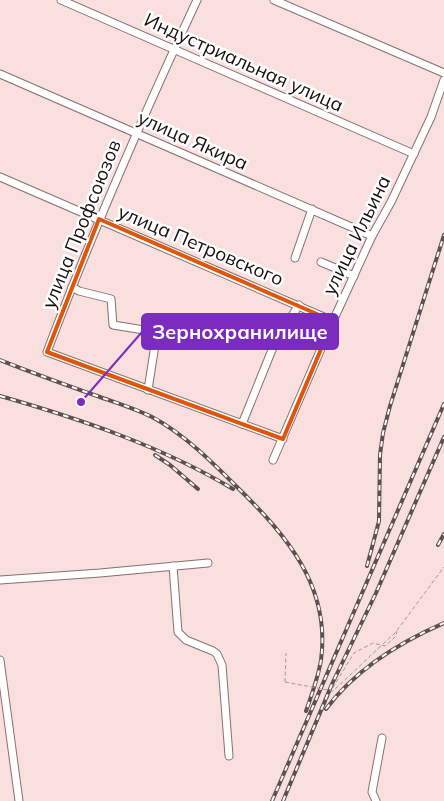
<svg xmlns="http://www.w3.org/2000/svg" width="444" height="801" viewBox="0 0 444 801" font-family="Mulish,sans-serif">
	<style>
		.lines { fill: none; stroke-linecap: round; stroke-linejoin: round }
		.minor-casing { stroke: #87706e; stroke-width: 9 }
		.path { stroke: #a99593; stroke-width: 1; stroke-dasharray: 4 2.5; stroke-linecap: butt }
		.minor { stroke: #fff; stroke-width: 7 }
		.rail-casing { stroke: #5e504f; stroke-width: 4 }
		.rail { stroke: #fff; stroke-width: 2; stroke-dasharray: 5.5; stroke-linecap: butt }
		.path-bridge { stroke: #a99593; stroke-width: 1; stroke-dasharray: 4 2.5; stroke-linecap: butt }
		.marked { fill: none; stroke: #de550c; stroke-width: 4; stroke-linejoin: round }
		.labels { text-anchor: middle; stroke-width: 5; stroke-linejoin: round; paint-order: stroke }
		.street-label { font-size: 19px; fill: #160e0d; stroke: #fff }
		.leader { fill: none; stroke: #7b2cbf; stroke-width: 2 }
		.callout-dot { fill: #7b2cbf; stroke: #fff; stroke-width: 2 }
		.callout { fill: #7b2cbf; stroke: #7b2cbf; stroke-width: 2 }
		.callout-label { font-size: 20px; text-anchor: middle; font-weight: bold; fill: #fff }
	</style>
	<rect width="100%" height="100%" fill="#f9dfdd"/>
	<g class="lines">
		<defs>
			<g id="minor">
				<path d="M61,0L414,154"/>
				<path d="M197,0C143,116 92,233 47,352L283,439"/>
				<path d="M274,0L444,73"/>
				<path d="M0,74L372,236"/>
				<path d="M0,177L333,321"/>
				<path d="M295,258L312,209"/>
				<path d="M321,262L354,276"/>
				<path d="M72,287L79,291L111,299L113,325L144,330"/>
				<path d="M148,390L157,332L223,324L245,326L276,340L299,305"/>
				<path d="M242,424L276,340"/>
				<path d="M273,460L333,321L372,236L391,202L431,117L444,80"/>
				<path d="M173,566L178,632L186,640L213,651L217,654L222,665L229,756"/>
				<path d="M0,580L100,573L208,563"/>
				<path d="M0,660L19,801"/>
				<path d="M376,801L372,792L382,738"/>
			</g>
		</defs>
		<!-- minor casing -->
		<use href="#minor" class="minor-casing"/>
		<!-- path -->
		<g class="path">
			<path d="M383,644L395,633L444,567"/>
			<path d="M285,682L286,653"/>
			<path d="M284,801L332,689L354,653L373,643L385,646L396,636L397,631"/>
		</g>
		<!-- minor -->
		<use href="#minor" class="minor"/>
		<defs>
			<g id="rail">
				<path d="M0,360C33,373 66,385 100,397C117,403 136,409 152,417C184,434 212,462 237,487C286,535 331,586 321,660C318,678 312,694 306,711"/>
				<path d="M0,396C80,419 161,446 233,489"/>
				<path d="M155,455L170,465L198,489"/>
				<path d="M438,545L444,534"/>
				<path d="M367,566L379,521L380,455L383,433L390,406L444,235"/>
				<path d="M326,709C355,670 400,642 444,623"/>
				<path d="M272,801L444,404"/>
				<path d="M283,801L332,684L376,593L444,437"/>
			</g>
		</defs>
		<!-- rail casing -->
		<use href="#rail" class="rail-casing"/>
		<!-- rail -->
		<use href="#rail" class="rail"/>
		<!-- path-bridge -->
		<path class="path-bridge" d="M285,682L333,691L383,644"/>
	</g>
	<!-- marked area -->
	<path class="marked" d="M99,219L333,321L283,439L47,352Z"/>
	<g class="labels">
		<!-- street labels -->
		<g class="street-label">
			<text transform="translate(244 62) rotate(24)" y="7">Индустриальная улица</text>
			<text transform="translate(193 140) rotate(24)" y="7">улица Якира</text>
			<text transform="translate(81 224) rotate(-68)" y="7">улица Профсоюзов</text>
			<text transform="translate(356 235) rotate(-64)" y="7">улица Ильина</text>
			<text transform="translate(201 245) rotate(23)" y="7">улица Петровского</text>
		</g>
	</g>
	<!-- callouts -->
	<path class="leader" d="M81 402L142 332"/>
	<circle class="callout-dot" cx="81" cy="402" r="5"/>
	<rect class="callout" x="142" y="314" width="196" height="35" rx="5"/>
	<g class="callout-label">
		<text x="240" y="339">Зернохранилище</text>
	</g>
</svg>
